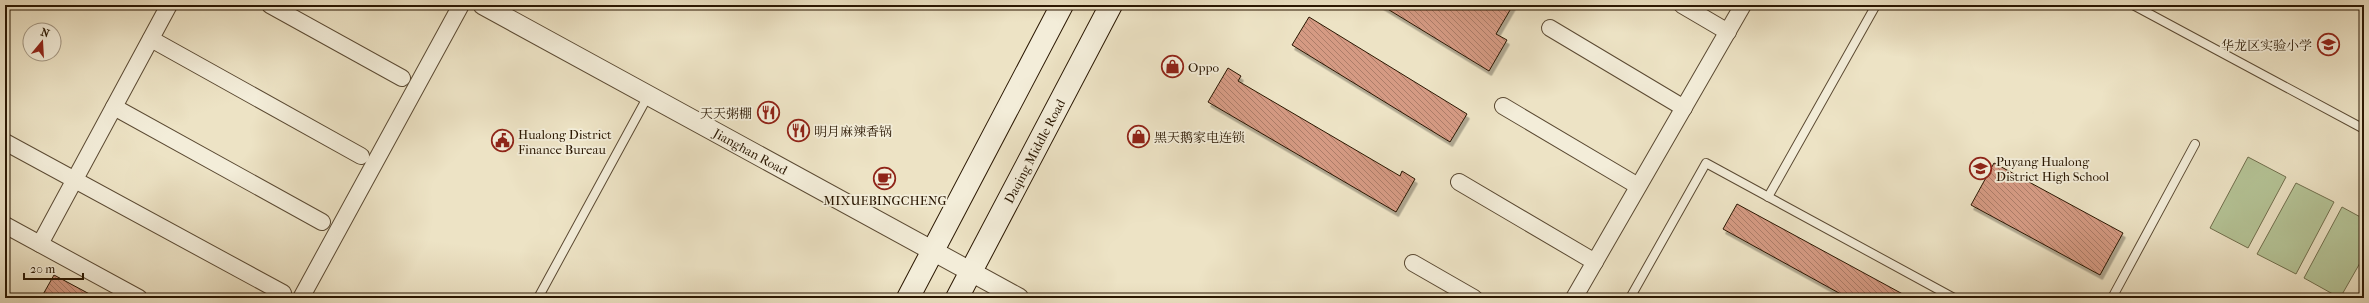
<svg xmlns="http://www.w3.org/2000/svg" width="2369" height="303" viewBox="0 0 2369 303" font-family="'IM FELL French Canon','Noto Serif SC',serif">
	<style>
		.pitch { fill: #b5c497; stroke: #706e4c }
		.building { fill: url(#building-back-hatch); stroke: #2a1702; filter: url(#shadow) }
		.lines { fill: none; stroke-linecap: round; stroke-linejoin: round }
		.service-casing { stroke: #5b4a33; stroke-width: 10 }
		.minor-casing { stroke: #5b4a33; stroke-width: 18 }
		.tertiary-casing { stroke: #5b4a33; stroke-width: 21 }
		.secondary-casing { stroke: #2a1702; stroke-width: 24 }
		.service { stroke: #f3edd9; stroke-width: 8 }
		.minor { stroke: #f3edd9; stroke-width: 16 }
		.tertiary { stroke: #f3edd9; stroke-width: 19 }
		.secondary { stroke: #f3edd9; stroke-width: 22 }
		.labels { text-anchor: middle; stroke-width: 3.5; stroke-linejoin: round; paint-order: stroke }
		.poi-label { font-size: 13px; fill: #2a1702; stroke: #f3edd9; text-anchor: start }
		.street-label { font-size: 13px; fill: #2a1702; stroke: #f3edd9 }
	</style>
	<defs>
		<pattern id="building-back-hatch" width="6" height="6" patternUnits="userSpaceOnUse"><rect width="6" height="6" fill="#d59a83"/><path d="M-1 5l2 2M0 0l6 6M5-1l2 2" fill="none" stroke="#ad7d69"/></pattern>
		<filter id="shadow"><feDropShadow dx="2.5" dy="4.5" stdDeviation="0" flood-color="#0004"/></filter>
	</defs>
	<rect width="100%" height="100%" fill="#ede3c5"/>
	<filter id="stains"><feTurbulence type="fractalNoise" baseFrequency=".005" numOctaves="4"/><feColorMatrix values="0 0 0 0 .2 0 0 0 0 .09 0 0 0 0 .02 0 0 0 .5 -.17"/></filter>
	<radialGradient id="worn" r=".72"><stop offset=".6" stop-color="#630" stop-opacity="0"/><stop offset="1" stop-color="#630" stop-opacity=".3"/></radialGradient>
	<!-- pitch -->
	<g class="pitch">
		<path d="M2248,157L2286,177L2248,248L2210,228Z"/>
		<path d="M2296,183L2334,202L2296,274L2257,254Z"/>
		<path d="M2342,207L2364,219V256L2340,298L2304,278Z"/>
	</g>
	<!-- building -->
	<g class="building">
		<path d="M1381,5H1513L1496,34L1507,40L1489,71Z"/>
		<path d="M1309,17L1467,114L1450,142L1292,45Z"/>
		<path d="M1228,68L1241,76L1238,81L1400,176L1402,171L1415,179L1396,212L1208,102Z"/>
		<path d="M1994,163L2123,233L2100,275L1971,205Z"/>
		<path d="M1737,204L1910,298H1848L1723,229Z"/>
		<path d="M54,275L97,298H41Z"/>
	</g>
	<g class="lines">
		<defs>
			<g id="service">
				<path d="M2133,5L2364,129"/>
				<path d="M1768,197L1876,5"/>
				<path d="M538,298L648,96"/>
				<path d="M1630,298L1706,163L1954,298"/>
				<path d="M2112,298L2195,144"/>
			</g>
			<g id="minor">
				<path d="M270,5L402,78"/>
				<path d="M1682,5L1728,32"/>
				<path d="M1550,28L1684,108"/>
				<path d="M151,39L361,156"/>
				<path d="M1503,106L1638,186"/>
				<path d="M114,107L322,222"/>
				<path d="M5,142L283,293"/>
				<path d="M1459,182L1595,262"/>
				<path d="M5,225L139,298"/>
				<path d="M40,244L169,5"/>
				<path d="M1413,263L1474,298"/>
				<path d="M301,298L461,5"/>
				<path d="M1574,298L1743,5"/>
			</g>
			<g id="tertiary">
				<path id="s1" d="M483,5L1019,298"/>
			</g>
			<g id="secondary">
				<path d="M908,298L1062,5"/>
				<path id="s2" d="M957,298L1111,5"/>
			</g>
		</defs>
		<!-- service casing -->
		<use href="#service" class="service-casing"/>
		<!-- minor casing -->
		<use href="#minor" class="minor-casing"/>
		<!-- tertiary casing -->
		<use href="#tertiary" class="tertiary-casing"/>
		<!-- secondary casing -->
		<use href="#secondary" class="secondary-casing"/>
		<!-- service -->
		<use href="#service" class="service"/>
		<!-- minor -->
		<use href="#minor" class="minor"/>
		<!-- tertiary -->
		<use href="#tertiary" class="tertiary"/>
		<!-- secondary -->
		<use href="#secondary" class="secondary"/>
	</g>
	<!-- icons -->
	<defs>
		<symbol id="school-ring" viewBox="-11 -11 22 22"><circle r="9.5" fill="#f3edd9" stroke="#8f2418" stroke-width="1.5"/><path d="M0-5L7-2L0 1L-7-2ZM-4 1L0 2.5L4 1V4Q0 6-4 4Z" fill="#8f2418"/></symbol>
		<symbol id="shop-ring" viewBox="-11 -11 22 22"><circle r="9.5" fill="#f3edd9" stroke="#8f2418" stroke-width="1.5"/><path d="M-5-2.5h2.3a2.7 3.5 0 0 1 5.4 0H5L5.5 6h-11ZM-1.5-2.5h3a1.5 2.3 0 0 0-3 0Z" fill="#8f2418"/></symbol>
		<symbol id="restaurant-ring" viewBox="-11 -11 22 22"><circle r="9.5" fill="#f3edd9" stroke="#8f2418" stroke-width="1.5"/><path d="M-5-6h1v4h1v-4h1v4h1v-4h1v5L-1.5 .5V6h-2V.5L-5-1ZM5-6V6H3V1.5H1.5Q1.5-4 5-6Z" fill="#8f2418"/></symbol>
		<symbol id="civic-ring" viewBox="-11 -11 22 22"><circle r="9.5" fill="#f3edd9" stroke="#8f2418" stroke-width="1.5"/><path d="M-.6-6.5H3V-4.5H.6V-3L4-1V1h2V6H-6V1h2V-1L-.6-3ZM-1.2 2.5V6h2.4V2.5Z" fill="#8f2418"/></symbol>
		<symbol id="cafe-ring" viewBox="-11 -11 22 22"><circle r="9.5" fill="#f3edd9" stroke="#8f2418" stroke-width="1.5"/><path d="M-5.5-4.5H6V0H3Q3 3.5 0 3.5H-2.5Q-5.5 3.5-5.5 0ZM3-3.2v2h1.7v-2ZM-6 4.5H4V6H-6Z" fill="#8f2418"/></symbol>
	</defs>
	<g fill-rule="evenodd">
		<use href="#school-ring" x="2316" y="32" width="25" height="25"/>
		<use href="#shop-ring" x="1160" y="54" width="25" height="25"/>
		<use href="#restaurant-ring" x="756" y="100" width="25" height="25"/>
		<use href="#restaurant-ring" x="786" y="118" width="25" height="25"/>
		<use href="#shop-ring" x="1126" y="124" width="25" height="25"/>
		<use href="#civic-ring" x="490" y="128" width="25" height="25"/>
		<use href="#school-ring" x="1968" y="156" width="25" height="25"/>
		<use href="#cafe-ring" x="872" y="166" width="25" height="25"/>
	</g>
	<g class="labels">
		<!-- poi labels -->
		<g class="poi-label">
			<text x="2312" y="50" text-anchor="end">华龙区实验小学</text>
			<text x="1188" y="72">Oppo</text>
			<text x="752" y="118" text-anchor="end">天天粥棚</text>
			<text x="814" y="136">明月麻辣香锅</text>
			<text x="518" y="139">Hualong District<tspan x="518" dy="15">Finance Bureau</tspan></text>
			<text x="1154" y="142">黑天鹅家电连锁</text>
			<text x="1996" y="166">Puyang Hualong<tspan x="1996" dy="15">District High School</tspan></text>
			<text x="885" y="205" text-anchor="middle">MIXUEBINGCHENG</text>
		</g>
		<!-- street labels -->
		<g class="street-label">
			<text dy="5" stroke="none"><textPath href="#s2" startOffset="166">Daqing Middle Road</textPath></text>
			<text dy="5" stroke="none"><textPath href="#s1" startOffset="305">Jianghan Road</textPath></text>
		</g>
	</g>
	<!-- margin -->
	<rect width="2369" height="303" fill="none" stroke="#ede3c5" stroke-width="20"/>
	<rect x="6" y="6" width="2357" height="291" fill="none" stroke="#2a1702" stroke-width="2"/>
	<rect x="10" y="10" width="2349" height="283" fill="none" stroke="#2a1702"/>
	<!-- north arrow -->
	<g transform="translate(42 42) rotate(18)"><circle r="19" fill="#f3edd9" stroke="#a39783"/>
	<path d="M0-3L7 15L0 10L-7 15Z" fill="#8f2418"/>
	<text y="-6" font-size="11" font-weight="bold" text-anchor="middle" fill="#2a1702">N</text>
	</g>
	<!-- scale -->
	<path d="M24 273v6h59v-6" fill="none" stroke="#2a1702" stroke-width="2"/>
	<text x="30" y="273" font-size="12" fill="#2a1702" stroke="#f3edd9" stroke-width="3" paint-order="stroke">20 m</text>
	<rect width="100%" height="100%" filter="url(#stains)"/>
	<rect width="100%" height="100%" fill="url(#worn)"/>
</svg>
